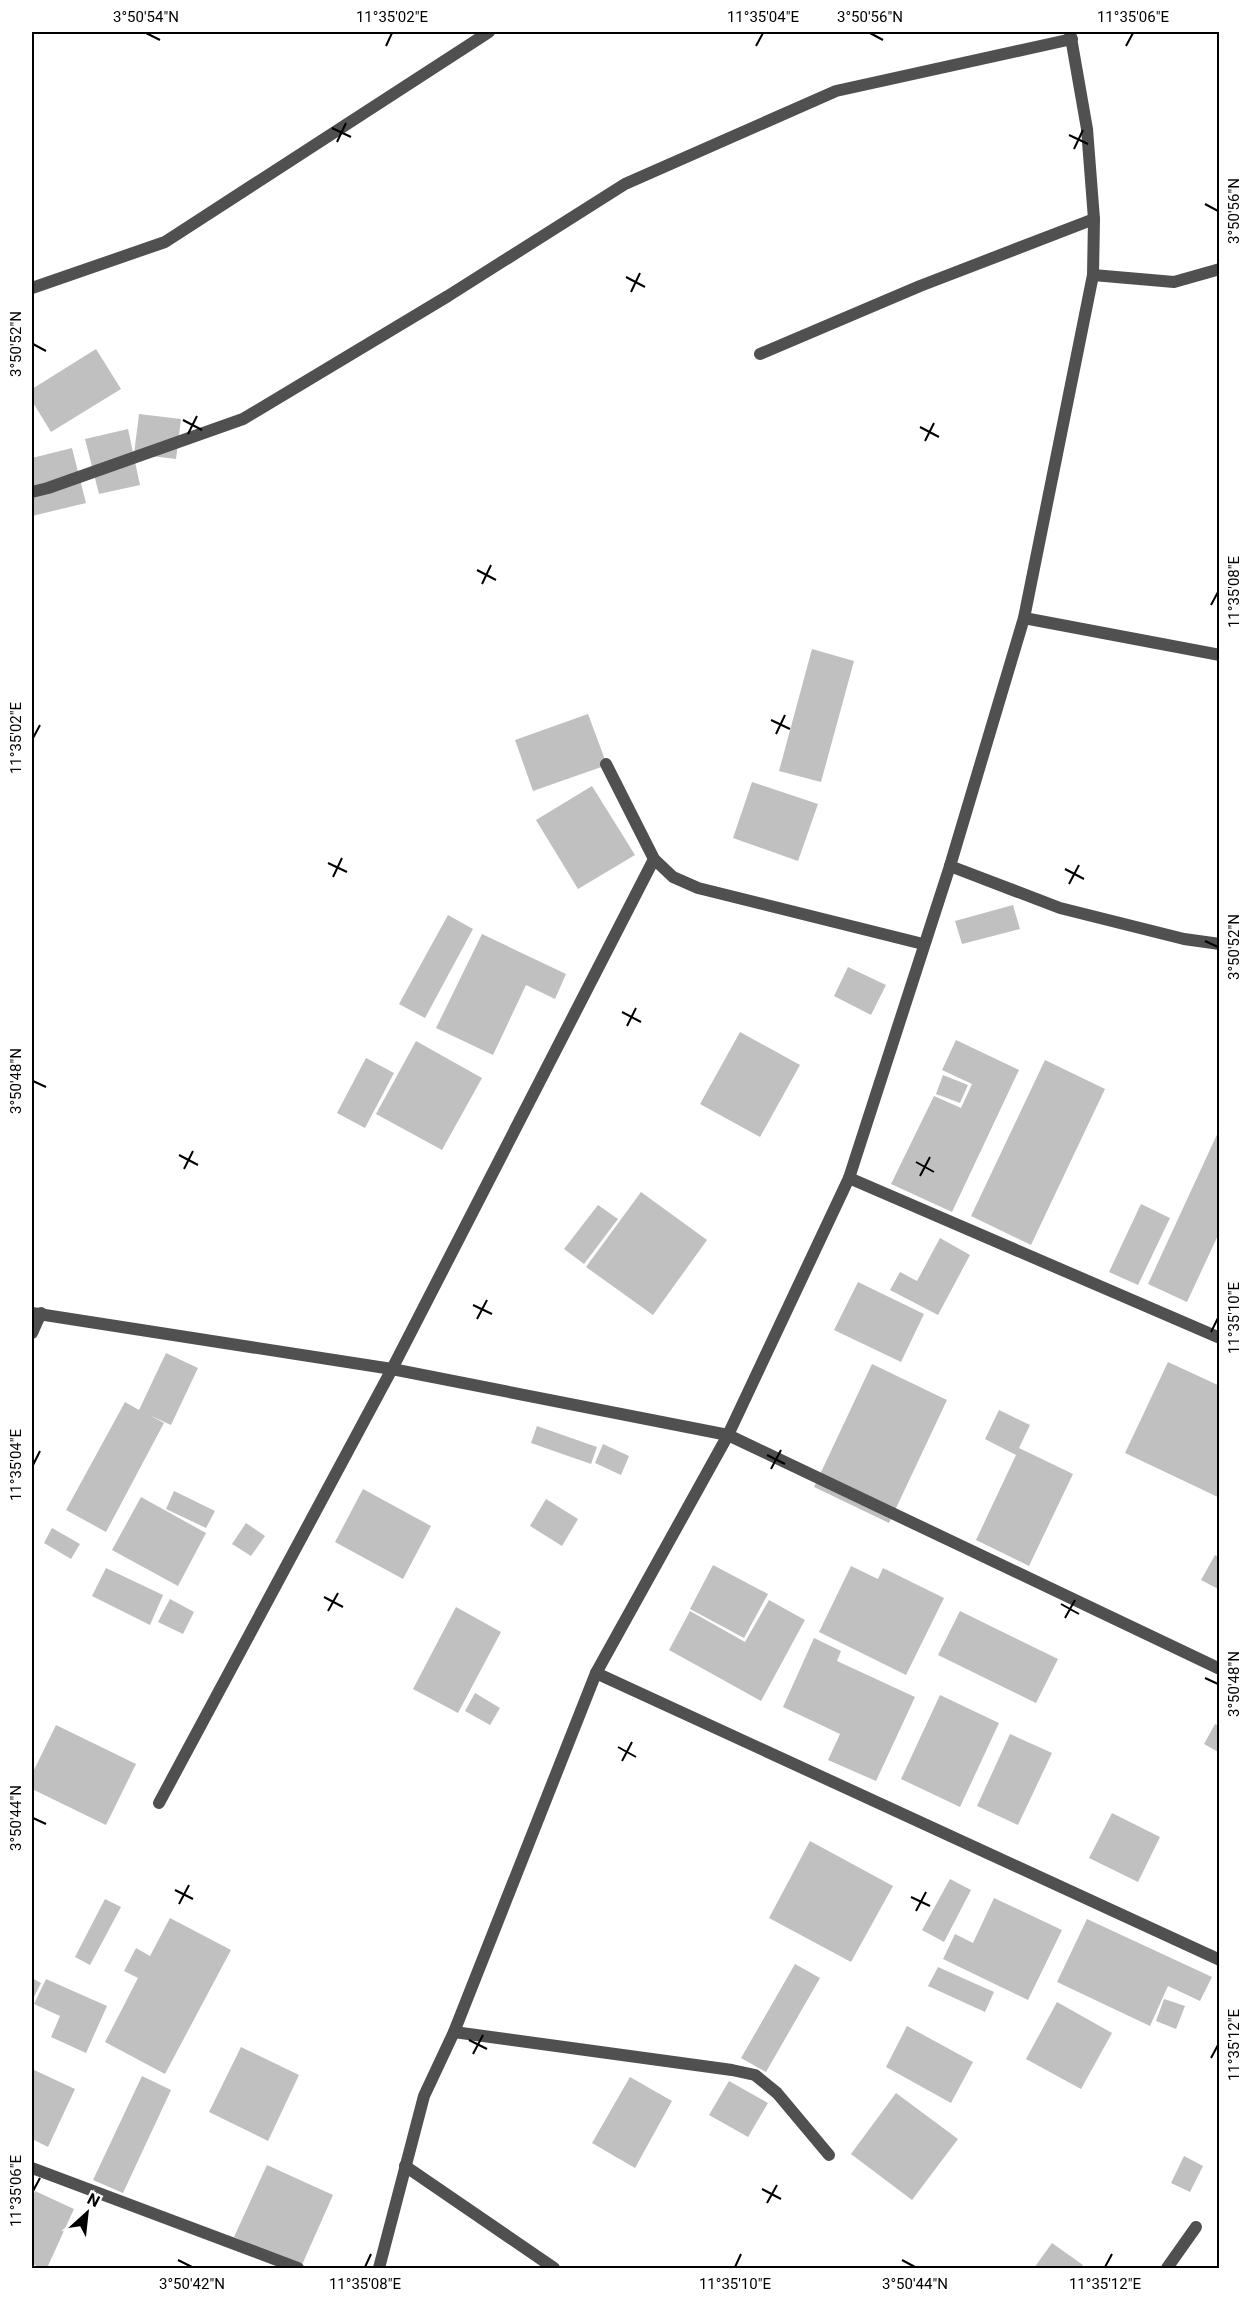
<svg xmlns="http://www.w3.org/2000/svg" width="1251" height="2300" viewBox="0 0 1251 2300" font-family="Roboto,sans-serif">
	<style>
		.building { fill: #c0c0c0 }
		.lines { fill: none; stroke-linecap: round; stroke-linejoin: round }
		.minor { stroke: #505050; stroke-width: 12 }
		.ticks { fill: none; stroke: #000; stroke-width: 2 }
		.neatline { fill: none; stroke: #000; stroke-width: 2 }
		.ticks-label { font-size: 15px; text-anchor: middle; fill: #000 }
	</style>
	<rect width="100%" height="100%" fill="#fff"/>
	<!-- building -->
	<g class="building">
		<path d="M96,349L121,389L51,432L32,401V389Z"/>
		<path d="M139,414L181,419L176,459L134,454Z"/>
		<path d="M128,429L140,485L99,494L85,439Z"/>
		<path d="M72,448L86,503L32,516V458Z"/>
		<path d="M812,649L854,661L821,782L779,771Z"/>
		<path d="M588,714L607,765L533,791L515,740Z"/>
		<path d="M752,782L818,804L798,861L733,838Z"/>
		<path d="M592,786L635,855L578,889L536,820Z"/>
		<path d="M1013,905L1020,929L962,944L955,921Z"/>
		<path d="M448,915L473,929L425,1018L399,1004Z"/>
		<path d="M482,934L566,974L555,999L526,985L493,1055L436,1028Z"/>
		<path d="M848,967L886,985L871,1015L834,996Z"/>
		<path d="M740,1032L800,1065L760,1137L700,1104Z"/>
		<path d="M956,1040L1019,1070L952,1212L891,1184L934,1096L961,1108L972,1084L942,1070Z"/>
		<path d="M416,1041L482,1078L442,1150L376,1114Z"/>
		<path d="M366,1058L394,1073L365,1128L337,1113Z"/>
		<path d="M1045,1060L1105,1089L1031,1245L971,1216Z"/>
		<path d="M943,1075L968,1085L960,1103L936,1094Z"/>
		<path d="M1220,1128V1231L1187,1302L1148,1284Z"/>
		<path d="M641,1192L707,1240L653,1315L586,1267Z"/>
		<path d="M1141,1204L1170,1218L1138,1285L1109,1272Z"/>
		<path d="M598,1205L618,1219L584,1264L564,1249Z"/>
		<path d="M940,1238L970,1255L938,1315L890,1290L900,1272L917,1281Z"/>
		<path d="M858,1282L924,1314L901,1362L834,1330Z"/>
		<path d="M166,1353L198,1368L171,1425L149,1415L164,1423L106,1532L66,1510L125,1402L139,1410Z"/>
		<path d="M1168,1362L1220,1386V1498L1125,1453Z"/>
		<path d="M872,1364L947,1400L889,1523L814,1487Z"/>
		<path d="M999,1410L1030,1425L1019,1448L1073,1474L1029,1566L976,1540L1016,1455L985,1439Z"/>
		<path d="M537,1426L597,1447L591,1464L531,1443Z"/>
		<path d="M603,1444L629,1456L621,1475L595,1463Z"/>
		<path d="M363,1489L431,1526L403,1579L335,1542Z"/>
		<path d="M174,1491L215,1511L206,1528L166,1509Z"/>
		<path d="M141,1497L206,1533L178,1586L112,1550Z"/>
		<path d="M546,1499L578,1519L562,1546L530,1526Z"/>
		<path d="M246,1523L265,1536L251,1556L232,1544Z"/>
		<path d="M52,1528L80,1544L71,1559L44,1543Z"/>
		<path d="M1215,1555L1220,1558V1590L1201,1580Z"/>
		<path d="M713,1565L768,1594L744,1638L690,1609Z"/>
		<path d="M851,1566L878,1579L883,1568L944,1598L906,1675L819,1632Z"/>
		<path d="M106,1568L163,1595L150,1625L92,1596Z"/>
		<path d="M170,1599L194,1612L183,1634L158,1622Z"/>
		<path d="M769,1600L805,1620L761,1701L669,1650L690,1611L745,1642Z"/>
		<path d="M456,1607L501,1632L458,1713L413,1689Z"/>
		<path d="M960,1611L1058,1659L1036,1703L938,1655Z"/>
		<path d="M814,1638L841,1651L837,1661L915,1697L876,1781L828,1760L840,1734L783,1707Z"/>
		<path d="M475,1693L500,1708L490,1725L465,1711Z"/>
		<path d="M940,1695L999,1723L960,1807L901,1779Z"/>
		<path d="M1215,1724L1220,1727V1753L1204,1744Z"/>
		<path d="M56,1725L136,1764L106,1825L32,1789V1774Z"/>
		<path d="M1010,1734L1052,1753L1018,1825L977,1806Z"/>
		<path d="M1112,1813L1160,1837L1138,1882L1089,1858Z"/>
		<path d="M810,1841L893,1886L851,1962L769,1918Z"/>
		<path d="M950,1879L971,1890L944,1942L922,1930Z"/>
		<path d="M994,1898L1062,1930L1028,2000L943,1959L955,1934L973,1943Z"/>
		<path d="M105,1899L121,1907L90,1965L75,1957Z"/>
		<path d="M170,1918L231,1950L165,2074L105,2042L138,1978L124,1971L136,1948L150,1956Z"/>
		<path d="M1087,1919L1212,1977L1200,2001L1168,1986L1150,2026L1057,1982Z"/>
		<path d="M795,1964L820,1978L766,2072L741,2058Z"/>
		<path d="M938,1967L994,1992L985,2012L928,1986Z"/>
		<path d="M32,1978L41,1983L32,2001Z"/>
		<path d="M46,1979L107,2006L86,2053L51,2037L60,2016L34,2004Z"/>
		<path d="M1164,1999L1185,2006L1176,2029L1156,2021Z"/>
		<path d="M1057,2002L1112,2033L1081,2089L1026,2059Z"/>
		<path d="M907,2026L973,2062L951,2103L886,2067Z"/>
		<path d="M241,2047L299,2075L268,2141L209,2112Z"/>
		<path d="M32,2069L75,2089L48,2147L32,2139Z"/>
		<path d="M142,2076L171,2090L123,2193L93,2180Z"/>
		<path d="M630,2077L672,2101L635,2168L592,2143Z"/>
		<path d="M729,2081L768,2103L748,2137L709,2115Z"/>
		<path d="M896,2093L958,2139L912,2200L851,2154Z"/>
		<path d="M1184,2156L1203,2166L1190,2192L1171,2183Z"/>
		<path d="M267,2165L333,2195L301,2267L234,2237Z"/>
		<path d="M35,2191L74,2209L47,2268H41L32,2264V2199Z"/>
		<path d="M1052,2243L1083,2265L1080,2268H1034Z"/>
	</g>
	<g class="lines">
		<!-- minor -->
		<g class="minor">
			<path d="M1093,275L1174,282L1220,269"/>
			<path d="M32,288L165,242L489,32"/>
			<path d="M760,354L920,286L1094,219"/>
			<path d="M32,492L48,488L243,419L448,296L625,184L836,91L1072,39"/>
			<path d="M1024,618L1220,655"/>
			<path d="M606,764L654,859L673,877L698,888L923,944"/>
			<path d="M950,866L1060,908L1184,939L1220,944"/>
			<path d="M849,1178L1220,1338"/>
			<path d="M32,1313L392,1369L728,1435L1220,1669"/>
			<path d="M32,1333L41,1313"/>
			<path d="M596,1673L1220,1960"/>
			<path d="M159,1803L392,1369L654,859"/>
			<path d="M454,2032L732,2070L755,2075L777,2093L829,2155"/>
			<path d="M405,2166L554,2268"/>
			<path d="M32,2168L298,2268"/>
			<path d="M379,2268L424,2096L454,2032L596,1673L728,1435L849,1178L950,866L1024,618L1093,275L1094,219L1087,129L1070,32"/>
			<path d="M1167,2268L1196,2227"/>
		</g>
	</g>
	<!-- ticks -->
	<path class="ticks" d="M146,33L160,40M870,33L883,40M386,46L392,33M756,46L763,33M1126,46L1133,33M332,128L351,137M1069,135L1088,144M337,142L346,123M1074,149L1083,130M1205,204L1218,211M626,277L645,287M631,292L640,273M33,344L46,351M183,420L202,430M920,427L939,437M188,434L197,416M925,441L934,423M477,570L496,580M482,584L491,565M1211,605L1218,592M771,720L790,729M776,734L785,715M33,738L40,725M328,863L347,872M1065,869L1084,879M333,877L342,858M1069,884L1079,865M1205,941L1218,947M622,1012L641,1022M627,1026L636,1008M33,1081L46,1087M179,1155L198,1165M916,1162L934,1172M184,1169L193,1151M920,1176L930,1157M473,1305L492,1314M477,1319L487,1300M1211,1332L1218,1318M767,1455L785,1464M33,1465L40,1451M771,1469L781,1450M324,1597L343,1607M1061,1604L1079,1614M328,1611L338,1593M1065,1618L1075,1600M1205,1678L1218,1684M618,1747L636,1757M622,1761L632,1742M33,1818L46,1824M175,1890L193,1899M911,1897L930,1906M179,1904L189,1885M916,1911L926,1892M469,2040L487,2049M473,2054L483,2035M1211,2058L1218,2045M762,2189L781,2199M33,2191L40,2178M767,2203L777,2185M178,2260L192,2267M902,2260L915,2267M365,2267L371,2254M735,2267L741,2254M1105,2267L1112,2254"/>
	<!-- border -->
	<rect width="1251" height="2300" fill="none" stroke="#ffffff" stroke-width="66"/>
	<!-- north arrow -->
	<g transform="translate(87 2213) rotate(27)" stroke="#ffffff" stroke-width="4.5" paint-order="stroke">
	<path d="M0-4.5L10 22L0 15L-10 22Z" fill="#000000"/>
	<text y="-9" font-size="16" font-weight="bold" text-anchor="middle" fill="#000000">N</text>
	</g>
	<rect x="33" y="33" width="1185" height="2234" class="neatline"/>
	<g class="ticks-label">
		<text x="146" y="22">3°50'54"N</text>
		<text x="392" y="22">11°35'02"E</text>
		<text x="763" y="22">11°35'04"E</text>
		<text x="870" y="22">3°50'56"N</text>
		<text x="1133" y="22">11°35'06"E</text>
		<text transform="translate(1234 211) rotate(-90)" y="5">3°50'56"N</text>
		<text transform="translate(16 344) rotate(-90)" y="5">3°50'52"N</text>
		<text transform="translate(1234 592) rotate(-90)" y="5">11°35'08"E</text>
		<text transform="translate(16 738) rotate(-90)" y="5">11°35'02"E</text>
		<text transform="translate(1234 947) rotate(-90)" y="5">3°50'52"N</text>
		<text transform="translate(16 1081) rotate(-90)" y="5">3°50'48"N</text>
		<text transform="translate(1234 1318) rotate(-90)" y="5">11°35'10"E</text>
		<text transform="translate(16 1465) rotate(-90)" y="5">11°35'04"E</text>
		<text transform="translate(1234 1684) rotate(-90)" y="5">3°50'48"N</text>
		<text transform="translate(16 1818) rotate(-90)" y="5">3°50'44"N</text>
		<text transform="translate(1234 2045) rotate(-90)" y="5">11°35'12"E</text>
		<text transform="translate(16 2191) rotate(-90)" y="5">11°35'06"E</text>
		<text x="192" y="2289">3°50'42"N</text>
		<text x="365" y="2289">11°35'08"E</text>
		<text x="735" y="2289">11°35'10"E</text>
		<text x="915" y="2289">3°50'44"N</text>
		<text x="1105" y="2289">11°35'12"E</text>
	</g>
</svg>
